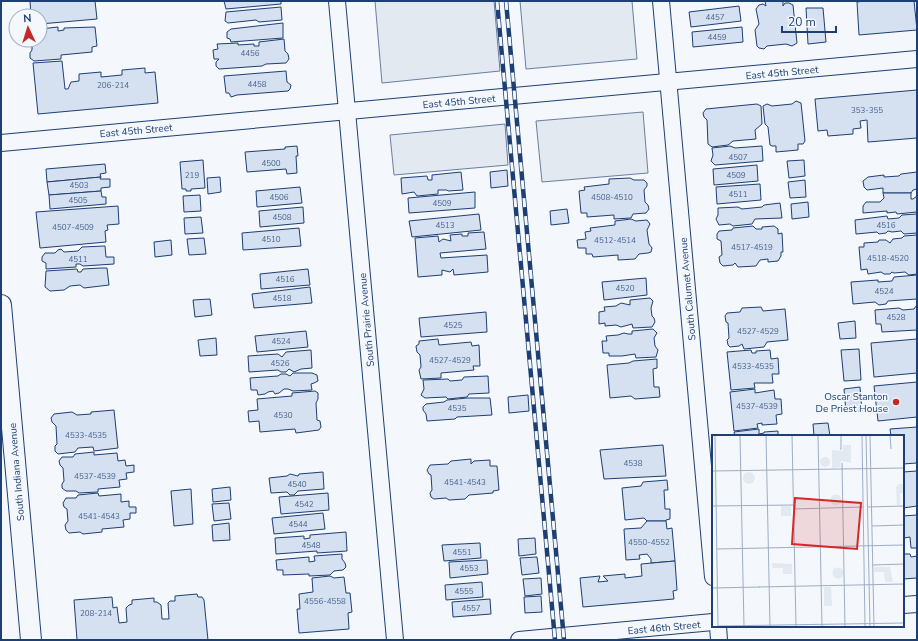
<svg xmlns="http://www.w3.org/2000/svg" width="918" height="641" viewBox="0 0 918 641" font-family="'Nunito Sans',sans-serif">
	<style>
		.green { fill: #e3e9f0; stroke: #687fa3 }
		.building { fill: #d5e0f0; stroke: #1d3f73 }
		.lines { fill: none; stroke-linecap: round; stroke-linejoin: round }
		.minor-casing { stroke: #1d3f73; stroke-width: 18 }
		.tertiary-casing { stroke: #1d3f73; stroke-width: 22 }
		.minor { stroke: #f4f7fb; stroke-width: 16 }
		.tertiary { stroke: #f4f7fb; stroke-width: 20 }
		.rail-casing { stroke: #1d3f73; stroke-width: 4.5 }
		.rail { stroke: #f4f7fb; stroke-width: 3; stroke-dasharray: 9; stroke-linecap: butt }
		.poi-dot { fill: #c62828; stroke: #f4f7fb; stroke-width: 1.5 }
		.labels { text-anchor: middle; stroke-width: 3; stroke-linejoin: round; paint-order: stroke }
		.number-label { font-size: 8px; fill: #4b6792 }
		.street-label { font-size: 10px; fill: #1d3f73; stroke: #f4f7fb }
		.poi-label { font-size: 10px; fill: #1d3f73; stroke: #f4f7fb; text-anchor: end }
		.inset-road { fill: none; stroke: #9eadc5; stroke-width: 1 }
		.view { fill: #d62828; fill-opacity: 0.15; stroke: #d62828; stroke-width: 2 }
		.inset-edge { fill: none; stroke: #1d3f73; stroke-width: 2 }
	</style>
	<rect width="100%" height="100%" fill="#f4f7fb"/>
	<!-- green -->
	<g class="green">
		<path d="M375,1H494L500,71L382,83Z"/>
		<path d="M520,1H632L637,59L526,69Z"/>
		<path d="M643,112L648,173L542,182L536,121Z"/>
		<path d="M505,124L508,165L394,175L390,135Z"/>
	</g>
	<!-- building -->
	<g class="building">
		<path d="M30,1H95L97,19L40,24V16H31Z"/>
		<path d="M224,1H281V4L226,9Z"/>
		<path d="M765,1H783V6L785,3H789L793,5L797,43L792,46L786,44L767,46L764,49L759,48L757,46L755,30L759,24L756,9L759,5L763,4L766,6Z"/>
		<path d="M865,1H914L917,30L859,35L857,2Z"/>
		<path d="M739,6L741,21L691,27L689,12Z"/>
		<path d="M281,7L282,20L259,22L256,20L228,23L225,21L226,12Z"/>
		<path d="M806,8H823L826,42L808,44Z"/>
		<path d="M283,23V38L231,42L230,39L227,38V32L231,29Z"/>
		<path d="M58,27V31L64,30V28L95,27L97,46L92,47V52L61,55V59L34,61L30,58V53L32,50V40H40V29Z"/>
		<path d="M742,27L743,42L693,47L692,32Z"/>
		<path d="M284,39L285,51L288,54L289,59L286,63L266,64L262,66L219,69L216,66V62L219,59H214L213,50L218,49L217,44L238,43V45L254,44V46H259V42Z"/>
		<path d="M62,61L65,89H68L71,82L79,81V74L101,72V77L122,75V70L145,68V73L155,72L158,103L38,114L33,63Z"/>
		<path d="M286,71L287,82L291,85L290,89L288,91L237,95L231,97L229,93H226L224,76Z"/>
		<path d="M917,90V138L868,142L867,120L860,121L861,128L853,129V134L828,136L827,130L818,131L815,99Z"/>
		<path d="M796,101L801,103L805,141L803,144H798V150L776,152V146H772L770,145L768,127L765,124L763,106L767,104L772,106L792,104Z"/>
		<path d="M757,104L761,106L762,124L755,130L756,139L733,141L728,145L712,147L708,144L707,120L704,117L703,113L706,109Z"/>
		<path d="M297,146L298,156H296L297,173L287,174L286,169L247,172L245,152L285,149V147Z"/>
		<path d="M730,146L735,148L762,146L763,161L715,165L711,161L713,155L712,148Z"/>
		<path d="M203,160L205,188L191,189V191H186V189H182L180,162Z"/>
		<path d="M804,160L805,176L789,178L787,161Z"/>
		<path d="M105,164L106,173L100,174L101,177L47,182L46,169Z"/>
		<path d="M757,165L758,181L714,185L713,169Z"/>
		<path d="M507,170L508,186L491,188L490,172Z"/>
		<path d="M461,172L463,190L448,191L447,190H438V194L417,196L414,192L402,194L401,178L427,176L428,180H432V175Z"/>
		<path d="M917,172V189L913,190L911,193H883V188L867,190L864,187L863,181L868,177L884,175V177L899,176L901,174Z"/>
		<path d="M101,177L100,179H110V187L101,188V191L49,195L47,182Z"/>
		<path d="M220,177L221,192L208,194L207,178Z"/>
		<path d="M630,178L634,180H644L647,183V186L644,190L645,202L648,205L649,209L646,213L633,214L631,218L614,219V215L587,217V213H581L579,191L585,190L584,187L609,184V179Z"/>
		<path d="M805,180L806,197L790,198L788,182Z"/>
		<path d="M760,184L761,200L717,204L716,187Z"/>
		<path d="M300,187L302,203L257,207L256,191Z"/>
		<path d="M101,191L102,197H106V204L50,209L49,195Z"/>
		<path d="M475,192V208L409,213L408,198Z"/>
		<path d="M883,193H911V199H913L917,196V212L897,214L896,212L887,213V211L863,213V206L866,202H880L884,198Z"/>
		<path d="M200,195L201,211L184,212L183,196Z"/>
		<path d="M808,202L809,217L792,219L791,204Z"/>
		<path d="M780,203L782,218L755,219L752,224L733,226L730,224L719,225L716,219L718,215V208L738,207L742,209L762,207L764,205Z"/>
		<path d="M118,206L119,224L107,225L108,230L105,231L106,242L40,248L36,212Z"/>
		<path d="M303,207L304,223L260,227L259,211Z"/>
		<path d="M567,209L569,223L551,225L550,211Z"/>
		<path d="M479,214L481,230L412,237L409,221Z"/>
		<path d="M917,214V233L904,234L901,231L892,232L888,231L886,233L879,234L877,232L856,234L855,220L887,216L888,219L899,218L902,215Z"/>
		<path d="M201,217L203,233L185,234L184,218Z"/>
		<path d="M631,219L636,221L647,220L650,224L647,230L649,244L652,248L651,252L648,253L639,254L635,259L618,260V255L593,257L592,254H586V248H578L577,240L586,239L585,232L591,231L590,228L615,225V221Z"/>
		<path d="M753,226L756,229H762V227L774,226L778,229V234L782,233L783,252H781V256L778,261L768,262V259L760,260L756,266L738,267L735,263L733,265L723,266L720,263L719,257L722,255L721,241L717,239V234L719,231L732,230L733,228Z"/>
		<path d="M299,228L301,246L243,250L242,233Z"/>
		<path d="M484,232L486,249L440,253L441,258L487,255L488,272L454,275L453,269L450,272L442,270V275L418,277L415,238L438,236L439,242L443,239L451,241L450,235L462,234V236H468V233Z"/>
		<path d="M917,235V274L909,275L905,272L894,273L892,272L890,274H884L881,272L868,274L867,269L861,270L859,247H864V243L878,242L879,240H886L890,243L893,239L902,238L904,236Z"/>
		<path d="M204,238L206,254L189,255L187,239Z"/>
		<path d="M171,240L172,255L155,257L154,242Z"/>
		<path d="M105,246L106,257H114V264L83,266L80,264H76V267L46,269V263L42,261V257L45,253H55L58,250L61,249L64,252L78,251L82,247Z"/>
		<path d="M101,268H107L109,285L84,288L80,285L70,286L64,290L50,291L45,287L46,271L77,269L78,272H81L83,269Z"/>
		<path d="M308,269L310,285L261,289L260,274Z"/>
		<path d="M917,275V299L888,301L886,304L879,305L875,302L853,304L851,282L878,280V282L892,281L894,277Z"/>
		<path d="M646,278L647,295L604,300L602,282Z"/>
		<path d="M310,287L312,303L254,308L252,294Z"/>
		<path d="M650,298L653,301L651,308L652,316L654,318L655,322L652,327L633,328L632,324L621,327L616,325L605,326V323L599,324V312L605,311L604,307L616,306L621,303L630,305V300Z"/>
		<path d="M210,299L212,315L195,317L193,300Z"/>
		<path d="M916,306H917V330L882,332L881,324H876L875,310L899,308L903,310L914,309Z"/>
		<path d="M761,307L763,311L785,309L788,340L767,342L764,347L744,349L742,344L739,346L730,347L728,345L727,340L729,338L728,323L726,322L725,316L727,313L740,312L742,308Z"/>
		<path d="M486,312L487,332L421,337L419,318Z"/>
		<path d="M855,321L856,338L840,339L838,323Z"/>
		<path d="M653,329L657,333L654,338L655,346L658,350L656,357L636,358L635,354L622,356H609V353H603L602,341H607L606,336L618,335L624,333L628,334H632V331Z"/>
		<path d="M306,331L308,347L257,352L255,336Z"/>
		<path d="M216,338L217,355L200,356L198,340Z"/>
		<path d="M438,339L439,345L471,342L472,346L479,345L480,366H473L474,370L441,373V378L421,379L419,370L421,367L420,355L417,352L416,346L419,344V341Z"/>
		<path d="M917,339V373L874,377L871,343Z"/>
		<path d="M859,349L861,380L844,381L841,350Z"/>
		<path d="M311,350L312,368L301,369L294,372L289,369L286,372H281L278,370L249,372L248,356L278,354L282,357L286,352Z"/>
		<path d="M751,350L752,353H756V351L770,350L771,359L778,358L779,374H772L773,383H754L755,388L731,390L727,352Z"/>
		<path d="M657,359V368L653,369L654,387H659L660,397L635,399L631,396L610,398L607,365L629,363L633,361Z"/>
		<path d="M293,373H312L317,375L318,381L314,383L311,384L312,390L293,391L288,389H284L279,393L275,394L273,391L268,392L265,394L258,395L257,390H251L250,378L278,376L281,374H286L290,376Z"/>
		<path d="M488,376L489,393L469,394L467,397L448,399L446,397L425,398L421,395L424,389L423,380L448,379L450,381L462,380L464,377Z"/>
		<path d="M917,382V417L878,421L874,386Z"/>
		<path d="M860,387L862,411L846,412L844,389Z"/>
		<path d="M755,389V393L774,390L775,399H781L782,414L776,415L777,424L762,425V423L757,424L758,428L734,431L730,392Z"/>
		<path d="M315,391L318,393V399L316,403L317,420L320,421L321,427L319,430L296,433L295,429L260,432L259,421L249,422L248,411L258,410L257,399L292,396V393Z"/>
		<path d="M528,395L529,411L509,413L508,397Z"/>
		<path d="M467,398H490L492,415L457,417L455,419L427,421L426,414L423,410V407L426,404L444,402L447,400Z"/>
		<path d="M114,410L118,448L94,451L93,447L78,448L75,452L58,454L55,451V446L57,444L56,426L52,422L51,418L54,414L72,412L77,415L91,414V412Z"/>
		<path d="M828,423L830,436H814L813,424Z"/>
		<path d="M917,427V463L903,464V436H891L890,429Z"/>
		<path d="M759,429V434L764,433V432L778,431V436H735L734,432Z"/>
		<path d="M663,445L666,476L604,479L600,450Z"/>
		<path d="M94,452V455L117,453L118,461L125,460L126,466L134,465V472L126,473L127,479L119,480L120,487L98,489V492L79,493L76,491H66L62,488V484L64,481L63,468L60,465L59,461L62,457H73L75,454Z"/>
		<path d="M471,459V464L474,461L490,460V466H497L499,490L493,491V493L469,495L465,499L449,500L446,498L434,499L431,497L430,493L432,490L431,475L429,474L427,470L430,465L448,464L451,461Z"/>
		<path d="M917,471V506L903,508V472Z"/>
		<path d="M323,472L324,489L298,491L294,495H290L287,492L271,493L269,478L287,476L290,474L298,476L299,474Z"/>
		<path d="M667,480L668,490H664L665,509H670V519L666,520V521H647L644,518L625,520L622,488L641,486L643,482Z"/>
		<path d="M230,487L231,500L213,502L212,489Z"/>
		<path d="M191,489L193,524L174,526L171,491Z"/>
		<path d="M98,493L99,496L121,494V502L129,501V507H136V513H130V519L123,520L124,527L102,529V532L83,534L80,532L69,533L66,530L65,525L68,521L67,509L64,507L63,503L66,498H76L78,495Z"/>
		<path d="M328,493L329,510L281,514L279,497Z"/>
		<path d="M229,503L231,519L214,521L212,504Z"/>
		<path d="M323,513L325,529L274,534L272,518Z"/>
		<path d="M917,515V548H911L910,537L904,538L903,516Z"/>
		<path d="M647,521H666L667,529L672,528L675,561L651,563V559L647,554L639,555L640,559L626,560L624,529L641,528Z"/>
		<path d="M229,523L230,540L213,541L212,525Z"/>
		<path d="M346,532L347,551L317,553V551L276,554L275,538L304,536V539L310,538V535Z"/>
		<path d="M535,538L536,554L519,556L518,539Z"/>
		<path d="M480,543L481,558L444,561L442,545Z"/>
		<path d="M342,554V559L345,563L346,567L343,570L334,571L330,575L309,576V574L283,575V570H277L276,560L309,557V562L315,561L314,556Z"/>
		<path d="M903,554H910L911,557L917,556V578L903,579Z"/>
		<path d="M537,557L539,573L522,575L520,558Z"/>
		<path d="M487,560L488,574L450,578L449,562Z"/>
		<path d="M675,561L677,590L673,591L674,599L583,607L580,578L600,576L598,582L608,581L603,576L625,574V578L642,576L641,564Z"/>
		<path d="M330,576L334,578L344,577L346,593H350L352,612L348,613L349,629L299,633L297,609H300L299,594L313,592L312,578Z"/>
		<path d="M541,578L542,594L525,596L523,579Z"/>
		<path d="M482,582L483,597L446,600L445,585Z"/>
		<path d="M197,594L198,597H202L204,600L208,640H77L74,600L112,597L113,608L117,607L119,623L127,622L126,608L129,605L132,604V600L154,598V602H157L161,605L162,619H169L168,603L170,601H175V596Z"/>
		<path d="M541,596L542,612L525,613L524,597Z"/>
		<path d="M490,599L491,614L453,617L452,602Z"/>
	</g>
	<g class="lines">
		<defs>
			<g id="minor">
				<path d="M337,1L395,640"/>
				<path d="M661,1L713,577"/>
				<path d="M1,143L917,59"/>
				<path d="M903,605L917,604"/>
				<path d="M718,626L719,640"/>
				<path d="M519,640L713,622"/>
			</g>
			<path id="tertiary" d="M1,305L31,640"/>
		</defs>
		<!-- minor casing -->
		<use href="#minor" class="minor-casing"/>
		<!-- tertiary casing -->
		<use href="#tertiary" class="tertiary-casing"/>
		<!-- minor -->
		<use href="#minor" class="minor"/>
		<!-- tertiary -->
		<use href="#tertiary" class="tertiary"/>
		<defs>
			<g id="rail">
				<path d="M497,1L555,640"/>
				<path d="M506,1L564,640"/>
			</g>
		</defs>
		<!-- rail casing -->
		<use href="#rail" class="rail-casing"/>
		<!-- rail -->
		<use href="#rail" class="rail"/>
	</g>
	<!-- markers -->
	<circle class="poi-dot" cx="896" cy="402" r="4"/>
	<g class="labels">
		<!-- number labels -->
		<g class="number-label">
			<text x="715" y="20">4457</text>
			<text x="717" y="40">4459</text>
			<text x="250" y="56">4456</text>
			<text x="257" y="87">4458</text>
			<text x="113" y="88">206-214</text>
			<text x="867" y="113">353-355</text>
			<text x="738" y="160">4507</text>
			<text x="271" y="166">4500</text>
			<text x="192" y="178">219</text>
			<text x="736" y="178">4509</text>
			<text x="79" y="188">4503</text>
			<text x="738" y="197">4511</text>
			<text x="279" y="200">4506</text>
			<text x="612" y="200">4508-4510</text>
			<text x="78" y="203">4505</text>
			<text x="442" y="206">4509</text>
			<text x="282" y="220">4508</text>
			<text x="445" y="228">4513</text>
			<text x="886" y="228">4516</text>
			<text x="73" y="230">4507-4509</text>
			<text x="271" y="242">4510</text>
			<text x="615" y="243">4512-4514</text>
			<text x="752" y="250">4517-4519</text>
			<text x="888" y="261">4518-4520</text>
			<text x="78" y="262">4511</text>
			<text x="285" y="282">4516</text>
			<text x="625" y="291">4520</text>
			<text x="884" y="294">4524</text>
			<text x="282" y="301">4518</text>
			<text x="896" y="320">4528</text>
			<text x="453" y="328">4525</text>
			<text x="758" y="334">4527-4529</text>
			<text x="281" y="344">4524</text>
			<text x="450" y="363">4527-4529</text>
			<text x="280" y="366">4526</text>
			<text x="753" y="369">4533-4535</text>
			<text x="757" y="409">4537-4539</text>
			<text x="457" y="411">4535</text>
			<text x="283" y="418">4530</text>
			<text x="86" y="438">4533-4535</text>
			<text x="633" y="466">4538</text>
			<text x="95" y="479">4537-4539</text>
			<text x="465" y="485">4541-4543</text>
			<text x="297" y="487">4540</text>
			<text x="304" y="507">4542</text>
			<text x="99" y="519">4541-4543</text>
			<text x="298" y="527">4544</text>
			<text x="649" y="545">4550-4552</text>
			<text x="311" y="548">4548</text>
			<text x="462" y="555">4551</text>
			<text x="469" y="571">4553</text>
			<text x="464" y="594">4555</text>
			<text x="325" y="604">4556-4558</text>
			<text x="471" y="611">4557</text>
			<text x="96" y="616">208-214</text>
		</g>
		<!-- street labels -->
		<g class="street-label">
			<text transform="translate(782 72) rotate(-5)" y="4">East 45th Street</text>
			<text transform="translate(459 101) rotate(-5)" y="4">East 45th Street</text>
			<text transform="translate(136 130) rotate(-5)" y="4">East 45th Street</text>
			<text transform="translate(687 289) rotate(-95)" y="4">South Calumet Avenue</text>
			<text transform="translate(366 320) rotate(-95)" y="4">South Prairie Avenue</text>
			<text transform="translate(16 472) rotate(-95)" y="4">South Indiana Avenue</text>
			<text transform="translate(664 627) rotate(-5)" y="4">East 46th Street</text>
		</g>
		<!-- poi labels -->
		<g class="poi-label">
			<text x="888" y="400">Oscar Stanton<tspan x="888" dy="12">De Priest House</tspan></text>
		</g>
	</g>
	<!-- overview -->
	<g transform="translate(712 435)">
		<rect width="192" height="192" fill="#f4f7fb"/>
		<path d="M131,10H139V28L129,26L128,32L120,33V15L131,16ZM108 27a5 5 0 1 1 10 0a5 5 0 1 1-10 0ZM31 43a6 6 0 1 1 12 0a6 6 0 1 1-12 0ZM187,49H192V58H188V70H185L184,52ZM118.5 65a5.5 5.5 0 1 1 11 0a5.5 5.5 0 1 1-11 0ZM69,71H79V81H69ZM60,128L80,129V139H71V133H60ZM162,132H178L181,147H173L172,137H162ZM120.5 138a5.5 5.5 0 1 1 11 0a5.5 5.5 0 1 1-11 0ZM112,152H119L120,171H112Z" fill="#e3e9f0"/>
		<path class="inset-road" d="M3,0L6,192M28,0L32,192M54,0L58,192M80,0L84,192M106,0L110,192M129,0V15M150,0L153,192M154,0L158,192M158,0L162,192M178,0L179,14M130,28L133,192M0,36L192,33M0,71L81,70M155,72L192,71M81,74L151,72M160,91L192,90M5,114L192,110M161,130L192,129M47,152L192,149M0,153L48,152M6,191L192,188"/>
		<path class="view" d="M83,63L149,68L145,114L80,109Z"/>
		<rect width="192" height="192" class="inset-edge"/>
	</g>
	<!-- border -->
	<rect width="918" height="641" fill="none" stroke="#1d3f73" stroke-width="4"/>
	<!-- north arrow -->
	<g transform="translate(28 28) rotate(356)"><circle r="19" fill="#f4f7fb" stroke="#9eadc5"/>
	<path d="M0-3L7 15L0 10L-7 15Z" fill="#c62828"/>
	<text y="-6" font-size="11" font-weight="bold" text-anchor="middle" fill="#1d3f73">N</text>
	</g>
	<!-- scale -->
	<path d="M782 26v6h54v-6" fill="none" stroke="#1d3f73" stroke-width="2"/>
	<text x="788" y="26" font-size="12" fill="#1d3f73" stroke="#f4f7fb" stroke-width="3" paint-order="stroke">20 m</text>
</svg>
